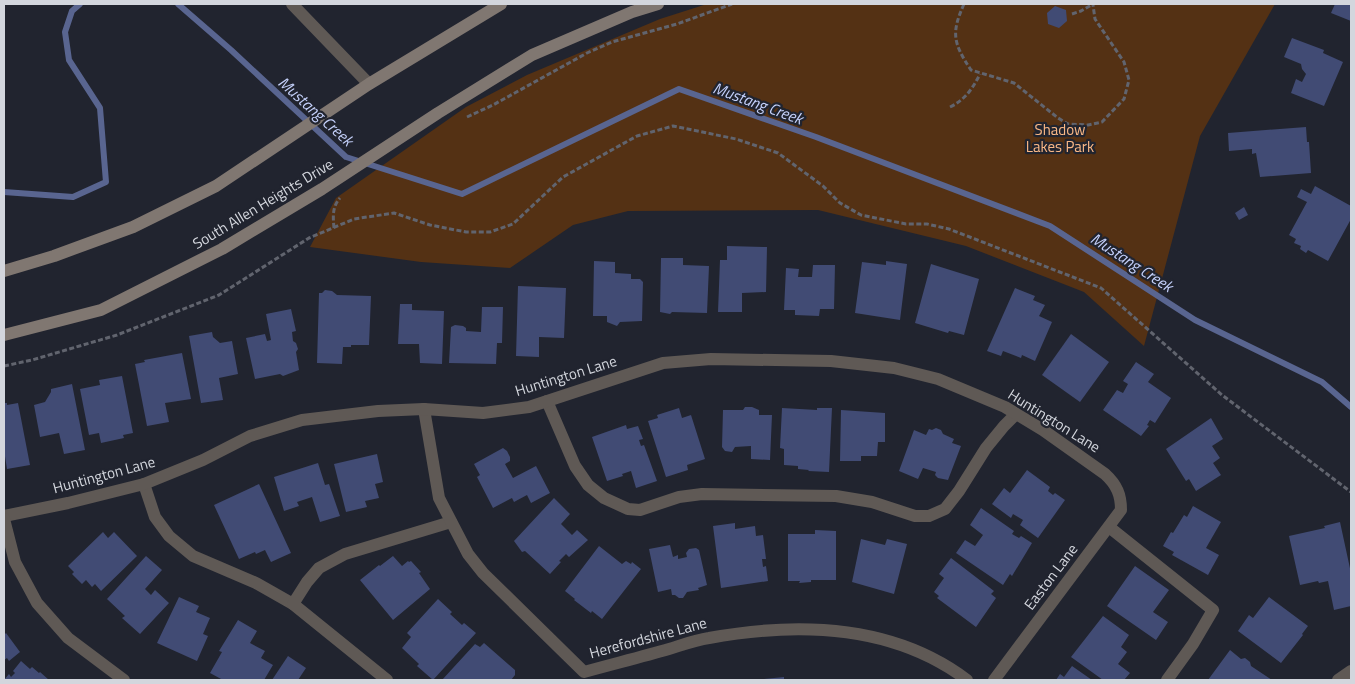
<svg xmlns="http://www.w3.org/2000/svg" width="1355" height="684" viewBox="0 0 1355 684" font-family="'Titillium Web',sans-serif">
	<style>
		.green { fill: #543114 }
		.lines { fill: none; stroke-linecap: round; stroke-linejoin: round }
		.stream { stroke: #596590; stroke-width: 6 }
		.building { fill: #414b74 }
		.path { stroke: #61646e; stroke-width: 3; stroke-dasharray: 5 2.5; stroke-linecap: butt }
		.service { stroke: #5f5955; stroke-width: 12 }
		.minor { stroke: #5f5955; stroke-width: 12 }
		.secondary { stroke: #807771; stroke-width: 12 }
		.labels { text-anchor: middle; stroke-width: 4.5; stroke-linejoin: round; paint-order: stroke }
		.park-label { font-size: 15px; fill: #fab886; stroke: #21242f }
		.street-label { font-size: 15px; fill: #d3d6dd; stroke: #21242f }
		.water-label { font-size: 16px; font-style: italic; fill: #c5d1fb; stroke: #21242f }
	</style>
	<rect width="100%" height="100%" fill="#21242f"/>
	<!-- green -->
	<path class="green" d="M707,4H1275L1200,136L1144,346L1084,292L966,246L818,210L628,211L573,225L510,268L421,262L310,247L336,198L466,107L527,75L660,19Z"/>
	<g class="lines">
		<!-- stream -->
		<g class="stream">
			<path d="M178,4L231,50L346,157L462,194L679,89L816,137L1050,226L1195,320L1322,382L1351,407"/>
			<path d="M4,192L73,197L106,182L100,108L69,60L65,32L72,11L80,4"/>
		</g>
	</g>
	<!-- building -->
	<g class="building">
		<path d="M1335,4H1351V21L1331,13Z"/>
		<path d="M1055,6L1066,10L1067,21L1059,28L1048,24L1047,13Z"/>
		<path d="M1292,38L1324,50L1323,53L1343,62L1324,106L1291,93L1296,79L1302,82L1306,74L1302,69L1301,64L1284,57Z"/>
		<path d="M1306,127L1307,142H1309L1311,173L1260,177L1256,153L1252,154V149L1229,151L1228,133Z"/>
		<path d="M1315,186L1351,206V219L1328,261L1308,250L1306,253L1300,249L1301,246L1294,243L1296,239L1289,235L1307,202L1297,197L1301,189L1311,194Z"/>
		<path d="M1244,207L1248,215L1239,220L1235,213Z"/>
		<path d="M727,246L767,247L766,292L742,293V312H718L720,260H727Z"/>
		<path d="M661,258H683V265L709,266L707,313L672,312L670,314L660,312Z"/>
		<path d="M594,261L615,262V273L631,274V279H640L643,282L642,321L620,322L617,326L607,322V316H593Z"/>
		<path d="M886,261L907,264L900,320L855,313L862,262L886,265Z"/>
		<path d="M931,264L979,279L964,335L949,331L948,333L915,323Z"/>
		<path d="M813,265H835L834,309H820L819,316L795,315V310H784L786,268L799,269L798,277H812Z"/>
		<path d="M518,286L566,288L564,338L539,337V357L516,356Z"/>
		<path d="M1015,288L1035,296L1033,300L1045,305L1039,316L1052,322L1035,361L1022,355L1021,358L1003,351L1001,356L987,351Z"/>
		<path d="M325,290L332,291L337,295L371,296L369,345H351V347H343L342,364L317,363L319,293H322Z"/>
		<path d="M400,304H412V310L444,311L442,364L420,363L419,344H398Z"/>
		<path d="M482,307H503L502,343H497L496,364L449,363L451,327L455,325L463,326L466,328V331L481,332Z"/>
		<path d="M291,309L296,331L292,332L293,341L296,343L298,349L296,352L299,370L283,376L280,374L255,379L246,338L265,334L267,341L271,340L266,314Z"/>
		<path d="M212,332L213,337L220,343L232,341L238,374L219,378L223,400L201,403L189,336Z"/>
		<path d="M1071,334L1109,362L1080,402L1042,375Z"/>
		<path d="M182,353L191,399L165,403L169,422L147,426L135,364L145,362L144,360Z"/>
		<path d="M1136,362L1154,374L1148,382L1171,398L1155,423L1150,420L1147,425L1149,426L1141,436L1103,410L1117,390L1123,393L1128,384L1123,381Z"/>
		<path d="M122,376L133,433L123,435L124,438L101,443L99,433L89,435L80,389L100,385L99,380Z"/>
		<path d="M72,384L85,450L64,454L59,433L40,437L34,405L45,402L51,392V389Z"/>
		<path d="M4,403H7V405L18,403L30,465L7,469L4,450Z"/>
		<path d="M745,407H752L759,410V415H772L770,460L751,459V446L735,447L732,452L725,451L722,447L723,410H743Z"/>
		<path d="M679,408L682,418L691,415L705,459L687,465L688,470L666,477L648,421L658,418L657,415Z"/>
		<path d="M782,408L817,410V408H832L829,472L808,471L809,470L798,469V466L784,465V449L780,448Z"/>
		<path d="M841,410L885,413V442H878L877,456H861V461H840Z"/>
		<path d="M1211,418L1223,439L1212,446L1220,458L1213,463L1221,475L1196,491L1189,479L1186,481L1166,449Z"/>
		<path d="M626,425L627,429L638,426L643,439L639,440L641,446L644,445L657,481L636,488L631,471L622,474L623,476L607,481L592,437Z"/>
		<path d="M936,428L941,430L943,434L954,439L952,443L961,446L948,480L938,478L935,475L936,472L923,468L918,479L899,471L914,430L926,435L929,429L932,430Z"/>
		<path d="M503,448L507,451L510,457V461L505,464L513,478L536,466L550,493L531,503L527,495L514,502L512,498L493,508L477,477L480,475L474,464Z"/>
		<path d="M377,454L383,482L375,484L379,498L365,501L367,507L346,512L334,464Z"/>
		<path d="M318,463L325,485L329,484L340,516L320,522L312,497L297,502L299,506L284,511L274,477Z"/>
		<path d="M1027,470L1050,487L1048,491L1053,495L1055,493L1065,500L1038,538L1020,525L1023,520L1013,514L1011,518L992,504L1004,488L1010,493Z"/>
		<path d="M259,484L291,553L271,562L265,550L256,554L255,552L239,559L214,505Z"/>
		<path d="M554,498L570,514L561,524L572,535L577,530L588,540L569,557L566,554L559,561L561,562L550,574L525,551L522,552L514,541Z"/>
		<path d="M1193,506L1221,522L1206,548L1219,555L1208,575L1172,555L1174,552L1163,546L1171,532L1173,533L1184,515L1187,517Z"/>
		<path d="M981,508L1014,531L1012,534L1019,538L1021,536L1032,543L1012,576L1010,574L1003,585L956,553L965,540L975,546L983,535L970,525Z"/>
		<path d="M1340,522L1351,573V606L1334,610L1328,581L1319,583L1318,581L1300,585L1289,536L1325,528L1324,526Z"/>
		<path d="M735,523V529L755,526L756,536L763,535L766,559H762L763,567L766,566L768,581L721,588L713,526Z"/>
		<path d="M815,530L836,531V580H811V582L799,583L800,581H788V534H815Z"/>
		<path d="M103,532L108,538L114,532L137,556L101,591L95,584L92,587L86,580L82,584L72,574L74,572L68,566Z"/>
		<path d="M861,539L885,545L887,539L907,544L894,594L852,582Z"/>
		<path d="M670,545L673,557L678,555V559L687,557L686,553L689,549L696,548L699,550L707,585L698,588L699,590L687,592L683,598H679L675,595H672L671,589L658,592L649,549Z"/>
		<path d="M599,546L622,564L626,561L631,564L632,562L641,569L602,619L592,611L591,613L574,600L575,599L565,591Z"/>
		<path d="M146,556L162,570L145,589L151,595L155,590L169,603L140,634L122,618L125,616L107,599Z"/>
		<path d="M393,556L402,566L408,561L409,562L411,561L421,572L419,573L430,589L393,620L360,580L379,565L380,566Z"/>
		<path d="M951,558L994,591L991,594L996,598L976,627L937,598L939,596L934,592L944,578L939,574Z"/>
		<path d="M1135,566L1169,590L1153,612L1168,622L1156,640L1107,606Z"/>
		<path d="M179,597L199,606L196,612L210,618L203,634L208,636L197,661L157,643Z"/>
		<path d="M1269,597L1308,626L1302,634L1303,635L1281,663L1238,631L1249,615L1253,618Z"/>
		<path d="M438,599L452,612L450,614L462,625L464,623L476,633L433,680L417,666L419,664L402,648L411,637L407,633Z"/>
		<path d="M1103,616L1129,635L1121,647L1127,652L1118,664L1130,673L1124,680H1103L1071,657Z"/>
		<path d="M238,620L257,631L250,643L265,651L261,658L273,665L264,680H223L210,673L222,652L219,651Z"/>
		<path d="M6,633L20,652L9,661L7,658L4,660V635Z"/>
		<path d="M484,643L515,670V675L511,680H442L475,644L480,647Z"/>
		<path d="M1230,650L1241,659L1245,658L1250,662L1251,666L1272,680H1208Z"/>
		<path d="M288,656L306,668L298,680H272Z"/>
		<path d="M21,661L30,669L32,667L39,673L40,672L49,680H4L9,674L11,677L15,673L13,671Z"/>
		<path d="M1072,666L1092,680H1056L1060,674L1064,677Z"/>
		<path d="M784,677V680H764V679Z"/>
	</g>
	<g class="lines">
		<!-- path -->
		<g class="path">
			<path d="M964,4C951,33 953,43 971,70L1014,83L1058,118L1068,124L1088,125L1102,122L1124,99L1129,80L1124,62L1095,19L1093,5"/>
			<path d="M1072,14L1081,11L1093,4"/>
			<path d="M950,107C965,100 973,88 980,74"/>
			<path d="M467,117L493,105L587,53L612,42L677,24L732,4"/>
			<path d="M334,228C333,217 332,207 340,198"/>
			<path d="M4,366L32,360L117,335L219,295L309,238L354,219L394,213L430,225L466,232H490L513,224L563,177L637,136L673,126L736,139L778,153L823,186L840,203L861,215L906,224H927L949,229L1101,288L1222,395L1351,492"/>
		</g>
		<!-- service -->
		<g class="service">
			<path d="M547,401L575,466L588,485L604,498L628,509L640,510L679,497L702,494L836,496L872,502L915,516H929L945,509L959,491L986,448L1004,426L1016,414"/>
			<path d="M144,484L155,517L169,536L193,556L256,583L293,604"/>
			<path d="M1109,527L1213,610L1193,644L1167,680"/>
			<path d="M387,680L293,604L307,582L319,568L345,554L451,522"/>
		</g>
		<!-- minor -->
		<g class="minor">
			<path d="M292,4L369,84"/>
			<path d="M424,409L439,498L468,554L483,573L584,672C613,664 641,657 669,649C682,645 695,640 709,638C797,622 893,624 967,680"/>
			<path d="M4,516L68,503L144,484L203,460L250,436L302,420L378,411L424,409L483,413L529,407L663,363L711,359L831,361L894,368L938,379L1005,407L1043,430L1105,474C1117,485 1121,495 1121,510L994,680"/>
			<path d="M4,519L15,562L37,603L68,638L124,680"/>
			<path d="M1338,680L1351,671"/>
		</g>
		<!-- secondary -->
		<g class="secondary">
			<path d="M4,271L54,256L133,227L216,186L369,84L501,4"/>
			<path d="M4,335L101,310L222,249L322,189L438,113L532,55L632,12L658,4"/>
		</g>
	</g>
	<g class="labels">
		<!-- park labels -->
		<g class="park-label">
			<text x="1060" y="135">Shadow<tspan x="1060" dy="17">Lakes Park</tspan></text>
		</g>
		<!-- street labels -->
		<g class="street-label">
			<text transform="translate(263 204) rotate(-31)" y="5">South Allen Heights Drive</text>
			<text transform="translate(566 376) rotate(-17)" y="5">Huntington Lane</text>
			<text transform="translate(1054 421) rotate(32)" y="5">Huntington Lane</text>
			<text transform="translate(104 475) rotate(-15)" y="5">Huntington Lane</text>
			<text transform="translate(1051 577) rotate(-53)" y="5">Easton Lane</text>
			<text transform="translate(648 638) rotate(-15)" y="5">Herefordshire Lane</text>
		</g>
		<!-- water labels -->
		<g class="water-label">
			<text transform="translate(758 103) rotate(20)" y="6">Mustang Creek</text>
			<text transform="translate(316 111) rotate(42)" y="6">Mustang Creek</text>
			<text transform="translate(1132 262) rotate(33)" y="6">Mustang Creek</text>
		</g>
	</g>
	<!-- border -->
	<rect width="1355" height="684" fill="none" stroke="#d3d6dd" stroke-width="10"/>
</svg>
